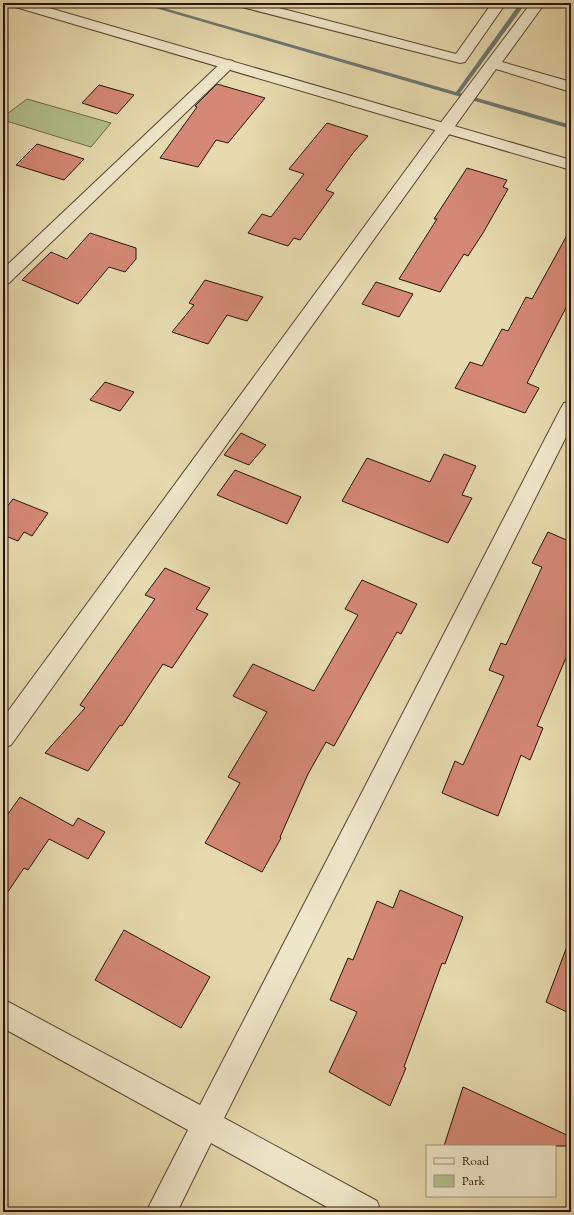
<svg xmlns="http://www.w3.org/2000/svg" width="574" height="1215" viewBox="0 0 574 1215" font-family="'Sorts Mill Goudy',serif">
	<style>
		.green { fill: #b3c08c; stroke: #6e694a }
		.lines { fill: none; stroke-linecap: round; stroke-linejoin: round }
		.stream { fill: #6e7670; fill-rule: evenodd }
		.building { fill: #d48875; stroke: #291207 }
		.minor-casing { stroke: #584431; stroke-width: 2 }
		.tertiary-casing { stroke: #584431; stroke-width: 2 }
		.minor { fill: #efe7ca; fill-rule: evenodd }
		.tertiary { fill: #efe7ca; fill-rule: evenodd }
	</style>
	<rect width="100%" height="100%" fill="#e6daae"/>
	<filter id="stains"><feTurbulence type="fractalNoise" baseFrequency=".005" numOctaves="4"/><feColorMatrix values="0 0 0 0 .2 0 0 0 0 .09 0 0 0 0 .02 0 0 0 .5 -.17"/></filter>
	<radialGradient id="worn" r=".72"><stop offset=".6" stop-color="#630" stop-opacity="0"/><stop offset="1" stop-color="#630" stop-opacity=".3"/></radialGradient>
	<!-- green -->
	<path class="green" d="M27,99L111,123L91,147L3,120V117Z"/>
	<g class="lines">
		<!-- stream -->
		<path class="stream" d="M138,3H147L456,92L520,3H526L460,93L571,125V129Z"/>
	</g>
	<!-- building -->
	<g class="building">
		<path d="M217,84L265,98L228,143L216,140L198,167L160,158L197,107L195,106Z"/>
		<path d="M99,85L134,95L117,114L82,103Z"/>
		<path d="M327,123L368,136L353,153L326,190L334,193L300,240L294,238L288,246L248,233L262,214L271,217L304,174L289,169Z"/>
		<path d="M37,144L84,159L64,180L16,165Z"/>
		<path d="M467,168L507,180L503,187L508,189L483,233L468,256L464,254L440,292L399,279L437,219H434Z"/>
		<path d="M571,228V298L527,383L539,388L525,413L455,388L470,362L482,366L502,329L508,331L526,297L532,299Z"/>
		<path d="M90,233L136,248V259L125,272L109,267L78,304L22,280L51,252L67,259Z"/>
		<path d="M205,280L263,297L247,321L227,315L208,344L172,332L194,305L189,303Z"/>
		<path d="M376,282L413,294L399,317L362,304Z"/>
		<path d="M105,382L134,392L120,411L90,400Z"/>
		<path d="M241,433L266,445L249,465L224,455Z"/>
		<path d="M444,454L476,466L462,495L472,498L448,543L342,501L367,458L430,482Z"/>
		<path d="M235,470L301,497L287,524L217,495Z"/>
		<path d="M13,499L48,513L32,536L24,532L18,541L3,535V512Z"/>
		<path d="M548,532L571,542V646L537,726L543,728L530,760L521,755L498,816L442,793L455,761L463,765L504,676L489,670L501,643L506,645L542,567L532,563Z"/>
		<path d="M165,568L210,588L196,609L208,614L172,668L163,664L122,726L120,725L88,771L45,753L85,708L80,705L155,599L145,595Z"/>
		<path d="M362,580L417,604L401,634L397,632L334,746L326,742L308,774L280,837L281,838L262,872L205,843L240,783L228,777L267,712L233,696L253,664L314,691L358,615L345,609Z"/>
		<path d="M20,797L73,826L78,818L105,832L88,859L49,839L28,870L24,868L3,899V821Z"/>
		<path d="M400,890L463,917L445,964L442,963L404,1067L406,1068L390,1106L329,1072L357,1012L330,1000L348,958L353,960L377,901L393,908Z"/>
		<path d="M124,930L210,977L181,1028L95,980Z"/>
		<path d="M569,941H571V1014L546,1002Z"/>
		<path d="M463,1087L571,1137V1146H444Z"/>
	</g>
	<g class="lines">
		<defs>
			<g id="minor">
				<path d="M236,3H260L456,54L492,3H506L465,62L460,63L238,6Z"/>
				<path d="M531,3H545L502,62L571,82V92L496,69L11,745L3,748V718L439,125Z"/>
				<path d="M228,60L233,61L235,64L233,67L9,283L3,285V269L223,61Z"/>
				<path d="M571,401V427L224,1118L377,1201L381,1212H336L211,1143L177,1212H146L188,1130L3,1028V999L200,1105L561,408L564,403Z"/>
			</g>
			<path id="tertiary" d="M10,3H32L571,160V170L12,6Z"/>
		</defs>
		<!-- minor casing -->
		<use href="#minor" class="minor-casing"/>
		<!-- tertiary casing -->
		<use href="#tertiary" class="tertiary-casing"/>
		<!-- minor -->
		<use href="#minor" class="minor"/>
		<!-- tertiary -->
		<use href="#tertiary" class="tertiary"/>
	</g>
	<!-- margin -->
	<rect width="574" height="1215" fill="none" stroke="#e6daae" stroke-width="16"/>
	<rect x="4" y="4" width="566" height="1207" fill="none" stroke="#291207" stroke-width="2"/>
	<rect x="8" y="8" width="558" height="1199" fill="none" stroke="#291207"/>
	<!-- legend -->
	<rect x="426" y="1145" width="130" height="52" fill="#efe7ca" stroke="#a0927c"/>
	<rect x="434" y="1158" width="20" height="6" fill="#efe7ca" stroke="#a0927c"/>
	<text x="462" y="1165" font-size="12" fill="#291207">Road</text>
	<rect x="434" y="1175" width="20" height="12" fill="#b3c08c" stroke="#a0927c"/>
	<text x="462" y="1185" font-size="12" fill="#291207">Park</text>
	<rect width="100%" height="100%" filter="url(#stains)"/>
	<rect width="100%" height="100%" fill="url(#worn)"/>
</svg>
